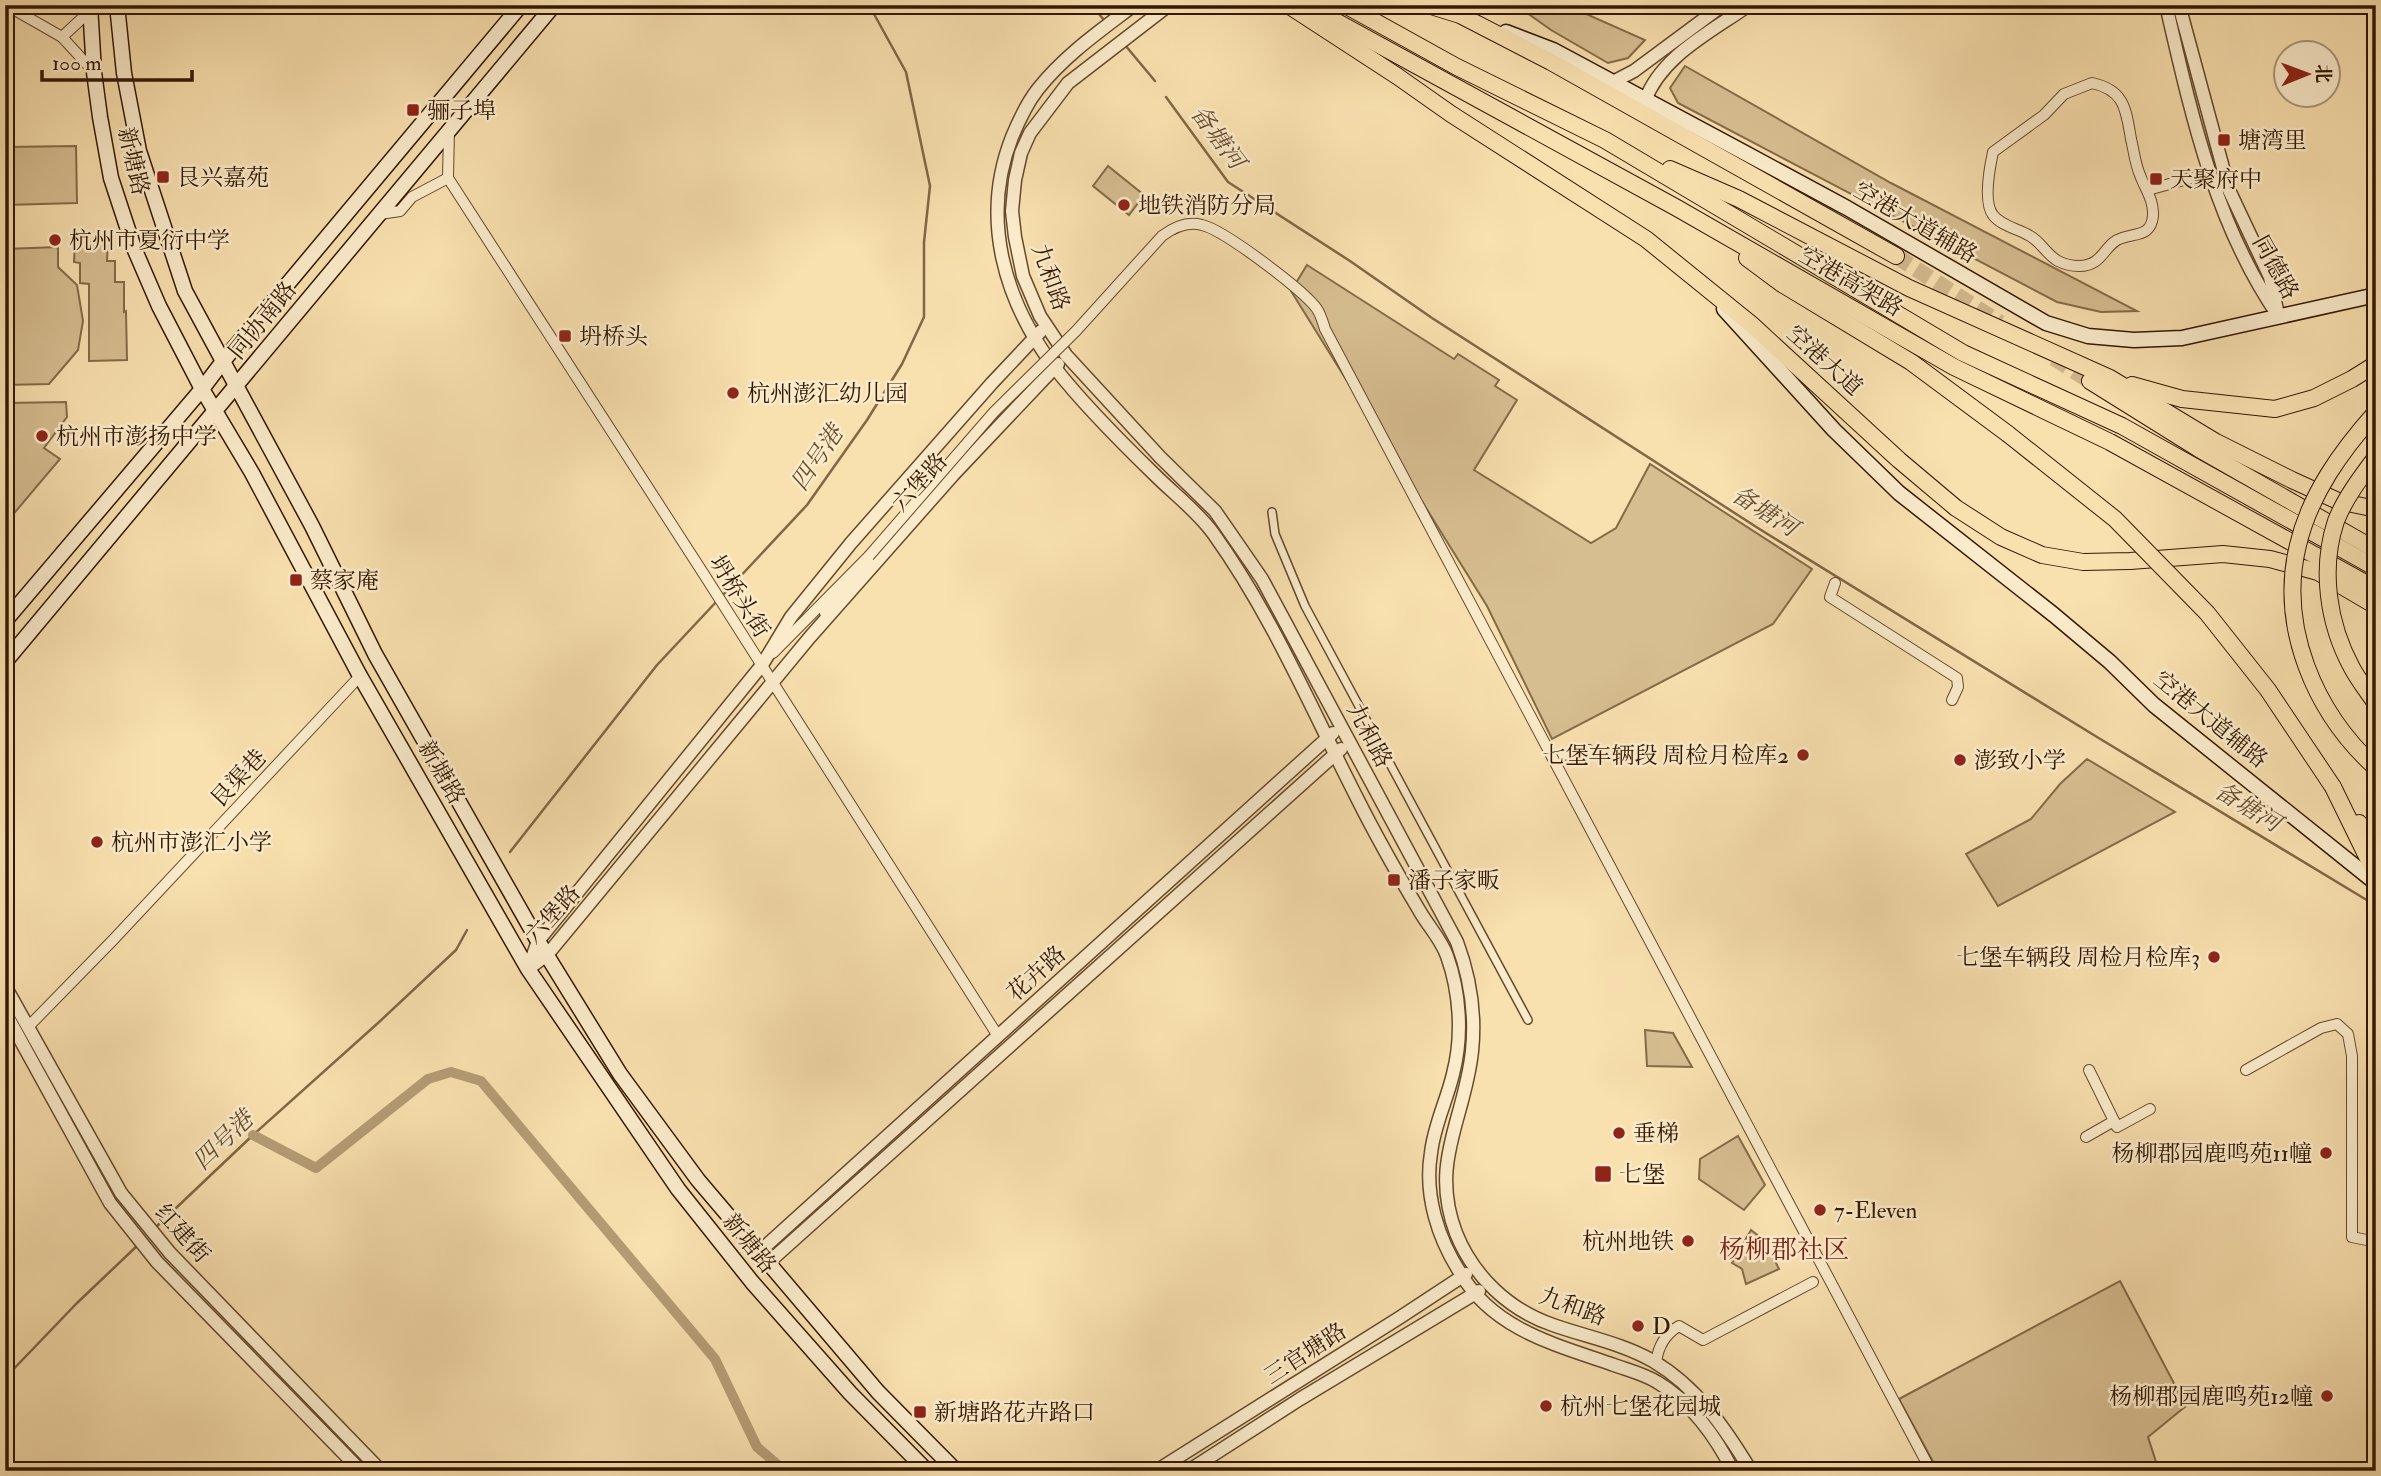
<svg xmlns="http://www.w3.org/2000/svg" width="2381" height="1476" viewBox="0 0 2381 1476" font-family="'IM FELL Double Pica','Noto Serif SC',serif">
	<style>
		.green { fill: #d7be91; stroke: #846b48; stroke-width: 2 }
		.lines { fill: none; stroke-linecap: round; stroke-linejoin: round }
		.stream { stroke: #816746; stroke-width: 2.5 }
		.canal { stroke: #b59c74; stroke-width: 10 }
		.primary-tunnel { stroke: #d1b88c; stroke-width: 16; stroke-dasharray: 16 8; stroke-linecap: butt }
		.pedestrian-casing { stroke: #644a2c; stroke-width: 10 }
		.minor-casing { stroke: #644a2c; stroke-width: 12 }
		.tertiary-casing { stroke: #644a2c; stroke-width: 15 }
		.secondary-casing { stroke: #321800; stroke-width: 17 }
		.primary-casing { stroke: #321800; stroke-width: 18 }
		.trunk-casing { stroke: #321800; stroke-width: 18 }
		.pedestrian { stroke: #fbebcb; stroke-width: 7 }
		.minor { stroke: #fbebcb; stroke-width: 10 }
		.tertiary { stroke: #fbebcb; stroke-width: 12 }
		.secondary { stroke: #fbebcb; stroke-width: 14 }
		.primary { stroke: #f9e0af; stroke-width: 16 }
		.trunk { stroke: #f9e0af; stroke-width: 16 }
		.minor-bridge-casing { stroke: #644a2c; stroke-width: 12; stroke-linecap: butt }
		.trunk-bridge-casing { stroke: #321800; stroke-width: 18; stroke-linecap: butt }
		.minor-bridge { stroke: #fbebcb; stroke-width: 10 }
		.trunk-bridge { stroke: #f9e0af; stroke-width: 16 }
		.poi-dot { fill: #8f2418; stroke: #fbebcb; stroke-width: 2.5 }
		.labels { text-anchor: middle; stroke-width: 5; stroke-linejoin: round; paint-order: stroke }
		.poi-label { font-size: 23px; fill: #321800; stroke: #fbebcb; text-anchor: start }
		.street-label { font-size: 23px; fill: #321800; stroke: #fbebcb }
		.water-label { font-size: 24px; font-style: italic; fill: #664d2e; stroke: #fbebcb }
		.quarter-label { font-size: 26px; fill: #7a1f14; stroke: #fbebcb }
	</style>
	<rect width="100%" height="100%" fill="#f9e0af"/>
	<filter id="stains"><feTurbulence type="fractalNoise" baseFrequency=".00286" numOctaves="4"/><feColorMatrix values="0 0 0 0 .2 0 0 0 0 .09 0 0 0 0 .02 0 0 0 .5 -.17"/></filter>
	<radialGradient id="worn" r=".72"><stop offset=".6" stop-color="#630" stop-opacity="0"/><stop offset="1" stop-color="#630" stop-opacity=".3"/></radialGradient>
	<!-- green -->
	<g class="green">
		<path d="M1523,5H1566L1645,40L1628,58L1608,63L1551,30L1520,8Z"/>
		<path d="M1685,66L1891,183L2137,311L2101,312L2057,302L1678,103L1670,88Z"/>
		<path d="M76,146L77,203L5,205V147Z"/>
		<path d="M1108,166L1144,195L1129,215L1093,186Z"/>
		<path d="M75,242H108L107,261H115V282H124V312L126,311L127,360L89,361V284L80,283V263L74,262Z"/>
		<path d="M58,247V267L77,285L83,321L78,350L49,384L5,385V249Z"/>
		<path d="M1307,265L1454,359L1458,354L1499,380L1495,386L1517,400L1474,470L1591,543L1616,528L1650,464L1812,569L1773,624L1552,739L1487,606L1291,291Z"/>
		<path d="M66,402L67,417L44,448L60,459L5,524V403Z"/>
		<path d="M2087,759L2175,812L1998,906L1966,854L2031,819L2060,784Z"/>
		<path d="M1645,1030L1673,1033L1692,1067L1647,1066Z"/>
		<path d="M1738,1136L1765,1185L1744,1210L1699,1179L1700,1159Z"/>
		<path d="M1751,1230L1765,1241L1779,1269L1746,1284L1742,1269L1732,1263Z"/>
		<path d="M2120,1281L2186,1406L2148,1437L2159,1471H1938L1899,1399Z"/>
	</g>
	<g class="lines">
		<!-- stream -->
		<g class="stream">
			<path d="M1091,5L1105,21"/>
			<path d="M1125,45L1155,81"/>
			<path d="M1166,97L1228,182L1350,261L1432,318L1761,530L2097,737L2370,902L2376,916"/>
			<path d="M722,596L807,505L867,420L902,364L924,317V242L930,186L906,72L869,5"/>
			<path d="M510,852L657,665L717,601"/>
			<path d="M156,1227L253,1135L378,1023L456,950L467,930"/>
			<path d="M5,1378L77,1303L139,1244"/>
		</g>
		<!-- canal -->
		<path class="canal" d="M253,1135L316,1168L428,1079L451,1072L481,1081L715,1359L757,1447L785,1471"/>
		<!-- primary-tunnel -->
		<g class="primary-tunnel">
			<path d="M1896,256L2000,323"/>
			<path d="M2054,358L2090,381"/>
		</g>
		<defs>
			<path id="pedestrian" d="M1272,512L1275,534L1305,606L1528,1020"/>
			<g id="minor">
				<path d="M6,5L62,37L94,72"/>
				<path d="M62,37L90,11"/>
				<path d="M2092,83C2125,90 2126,110 2131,139C2134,151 2135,164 2140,175C2145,189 2154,200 2153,216C2151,236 2137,233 2122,238C2104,243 2104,266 2079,266C2072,266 2064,264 2058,261C2047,255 2041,242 2030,236C2019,229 2001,226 1993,215C1983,202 1990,166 1993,152L2044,115L2064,94Z"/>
				<path d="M449,130L448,178L705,576L998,1036"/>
				<path d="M2148,190L2209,173"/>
				<path d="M380,214L400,211L412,197L448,178"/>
				<path d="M1835,583L1830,597L1957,678L1958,687L1952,700"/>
				<path d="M773,653L869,556L825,613"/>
				<path d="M1552,757L1589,750"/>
				<path d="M28,1027L113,940L360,676"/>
				<path d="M2089,1070L2117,1127L2150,1109"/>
				<path d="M2246,1070L2321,1028L2337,1024L2348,1034L2352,1056V1237L2376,1242"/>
				<path d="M2086,1137L2114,1121"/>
				<path d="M1656,1363C1658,1346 1665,1334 1679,1326L1703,1340L1813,1282"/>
			</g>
			<g id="tertiary">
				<path d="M1134,5C1100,31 1065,55 1038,89C1027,103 1019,120 1012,137C980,218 1004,301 1055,368C1083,404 1122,443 1155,475C1174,494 1197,511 1213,533C1272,615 1311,708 1357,798C1376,836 1397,873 1419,910C1428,926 1441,939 1447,956C1460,992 1463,1036 1453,1074C1447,1100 1434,1125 1431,1153C1424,1195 1438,1239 1461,1274C1494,1330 1557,1345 1614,1365C1628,1370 1644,1374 1657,1382C1690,1401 1716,1437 1733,1471"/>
				<path d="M1169,5L1068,83L1030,133L1021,153L1015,180L1012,211L1015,237L1023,276L1040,316L1066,355L1160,457L1215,511L1262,579L1457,942C1470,977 1476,1013 1472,1051C1465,1119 1429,1162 1456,1233C1473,1276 1509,1310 1553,1325C1587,1337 1621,1343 1653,1361C1697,1387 1725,1428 1751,1471"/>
				<path d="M2166,5C2191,113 2215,225 2279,317"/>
				<path d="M2179,5L2229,190L2270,277L2277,310"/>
				<path d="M1611,83L1634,71L1723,5"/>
				<path d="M1645,101C1661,56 1711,32 1749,5"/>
				<path d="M1041,331L992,383L851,543L791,617L762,665L538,941L528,969L547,955L810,637L953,475L1058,364"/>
				<path d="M5,986L121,1193L170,1253L381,1471"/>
				<path d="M5,1012L110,1203L157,1262L361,1471"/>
				<path d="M759,1252L1333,733"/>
				<path d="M768,1263L1341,749"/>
				<path d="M1156,1471L1399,1318L1466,1274"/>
				<path d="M1188,1471L1300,1399L1479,1291"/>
			</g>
			<g id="secondary">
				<path d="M90,5L94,72L100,117L111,178L134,248L159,306L202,389L252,473L360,676L528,969L678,1189L752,1282L850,1393L927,1471"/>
				<path d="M117,5L124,73L139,151L185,291L312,526L375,654L538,941L620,1074L698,1180L878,1392L956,1471"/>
				<path d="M1506,32L1553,50L1747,154L1847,208L2046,323L2088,336L2134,340L2182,338L2376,295"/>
				<path d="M1724,309L1834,430L1899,493L2054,615L2110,662L2154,705L2376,883"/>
				<path d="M5,621L202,389L224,360L521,5"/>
				<path d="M5,662L554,5"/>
			</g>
			<g id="primary">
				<path d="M1288,5L1397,76L1451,114L1646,239L1751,324L1899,460L1956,508L2001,537L2042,555L2083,562L2130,561L2223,554L2270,559L2318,572L2376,606"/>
				<path d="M1428,5L1460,15L1551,62L1896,256"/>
				<path d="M2090,381L2199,449L2376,550"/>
			</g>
			<g id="trunk">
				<path d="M1306,5L1677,208L1954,367L2110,442L2376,589"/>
				<path d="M1345,5L1457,67L1605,140L1963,353L2122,426L2376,568"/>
				<path d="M1670,169L1739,199L1909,288L2110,378L2216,442L2292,480L2338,501L2376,509"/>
				<path d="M1747,258L1782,284L1911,362L2008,434"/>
				<path d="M2132,385L2182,399L2275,409L2314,398L2352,379L2376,364"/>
				<path d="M2333,787L2376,875"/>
				<path d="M2359,823L2376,845"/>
			</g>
		</defs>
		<!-- pedestrian casing -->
		<use href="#pedestrian" class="pedestrian-casing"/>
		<!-- minor casing -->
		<use href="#minor" class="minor-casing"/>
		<!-- tertiary casing -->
		<use href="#tertiary" class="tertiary-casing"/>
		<!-- secondary casing -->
		<use href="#secondary" class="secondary-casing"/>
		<!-- primary casing -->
		<use href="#primary" class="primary-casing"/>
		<!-- trunk casing -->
		<use href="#trunk" class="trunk-casing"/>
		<!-- pedestrian -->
		<use href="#pedestrian" class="pedestrian"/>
		<!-- minor -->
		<use href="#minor" class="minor"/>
		<!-- tertiary -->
		<use href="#tertiary" class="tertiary"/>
		<!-- secondary -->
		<use href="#secondary" class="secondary"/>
		<!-- primary -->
		<use href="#primary" class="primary"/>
		<!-- trunk -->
		<use href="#trunk" class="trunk"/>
		<defs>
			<path id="minor-bridge" d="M869,556L994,412L1076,331L1162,236C1174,227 1187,221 1202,225C1224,230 1305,291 1317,309C1321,315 1323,323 1325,329L1931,1471"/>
			<g id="trunk-bridge">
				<path d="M2376,412C2342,450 2310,494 2298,545C2278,627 2315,713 2376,768"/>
				<path d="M2008,434L2115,519L2207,613L2268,690L2333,787"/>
				<path d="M2376,457C2361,477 2345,498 2336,521C2320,569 2328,624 2352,668C2359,681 2368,692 2376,704"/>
			</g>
		</defs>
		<!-- minor-bridge casing -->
		<use href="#minor-bridge" class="minor-bridge-casing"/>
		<!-- trunk-bridge casing -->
		<use href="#trunk-bridge" class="trunk-bridge-casing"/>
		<!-- minor-bridge -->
		<use href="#minor-bridge" class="minor-bridge"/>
		<!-- trunk-bridge -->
		<use href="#trunk-bridge" class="trunk-bridge"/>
	</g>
	<!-- markers -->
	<g class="poi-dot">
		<rect x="406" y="103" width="14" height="14" rx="3.5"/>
		<rect x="2217" y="133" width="14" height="14" rx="3.5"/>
		<rect x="156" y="170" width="14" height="14" rx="3.5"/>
		<rect x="2149" y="172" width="14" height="14" rx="3.5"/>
		<circle cx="1124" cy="205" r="7"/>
		<circle cx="55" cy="240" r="7"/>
		<rect x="558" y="329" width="14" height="14" rx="3.5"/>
		<circle cx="733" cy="393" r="7"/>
		<circle cx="42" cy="436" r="7"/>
		<rect x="289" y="573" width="14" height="14" rx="3.5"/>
		<circle cx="1803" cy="755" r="7"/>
		<circle cx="1960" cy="760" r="7"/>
		<circle cx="97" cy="842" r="7"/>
		<rect x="1387" y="873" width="14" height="14" rx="3.5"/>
		<circle cx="2214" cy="957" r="7"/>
		<circle cx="1619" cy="1133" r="7"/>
		<circle cx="2326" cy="1153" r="7"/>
		<rect x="1594" y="1165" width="18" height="18" rx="3.5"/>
		<circle cx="1820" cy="1210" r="7"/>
		<circle cx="1688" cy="1241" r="7"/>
		<circle cx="1638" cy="1326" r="7"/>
		<circle cx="2327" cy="1396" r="7"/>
		<circle cx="1546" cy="1406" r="7"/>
		<rect x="913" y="1405" width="14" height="14" rx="3.5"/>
	</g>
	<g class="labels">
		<!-- poi labels -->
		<g class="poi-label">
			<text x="427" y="118">骊子埠</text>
			<text x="2238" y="148">塘湾里</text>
			<text x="177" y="185">艮兴嘉苑</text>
			<text x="2170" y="187">天聚府中</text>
			<text x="1138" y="213">地铁消防分局</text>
			<text x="69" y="248">杭州市夏衍中学</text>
			<text x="579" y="344">坍桥头</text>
			<text x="747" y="401">杭州澎汇幼儿园</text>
			<text x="56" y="444">杭州市澎扬中学</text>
			<text x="310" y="588">蔡家庵</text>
			<text x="1789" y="763" text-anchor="end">七堡车辆段 周检月检库2</text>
			<text x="1974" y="768">澎致小学</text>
			<text x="111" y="850">杭州市澎汇小学</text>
			<text x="1408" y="888">潘子家畈</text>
			<text x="2200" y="965" text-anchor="end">七堡车辆段 周检月检库3</text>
			<text x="1633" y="1141">垂梯</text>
			<text x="2312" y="1161" text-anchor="end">杨柳郡园鹿鸣苑11幢</text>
			<text x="1619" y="1182">七堡</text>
			<text x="1834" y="1218">7-Eleven</text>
			<text x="1674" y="1249" text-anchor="end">杭州地铁</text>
			<text x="1652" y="1334">D</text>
			<text x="2313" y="1404" text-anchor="end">杨柳郡园鹿鸣苑12幢</text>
			<text x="1560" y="1414">杭州七堡花园城</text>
			<text x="934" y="1420">新塘路花卉路口</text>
		</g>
		<!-- street labels -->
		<g class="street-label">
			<text transform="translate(134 161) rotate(77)" y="8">新塘路</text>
			<text transform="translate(1916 222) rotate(30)" y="8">空港大道辅路</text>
			<text transform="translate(2276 267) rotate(61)" y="8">同德路</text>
			<text transform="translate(1051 277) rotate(70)" y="8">九和路</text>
			<text transform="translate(1851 281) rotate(30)" y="8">空港高架路</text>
			<text transform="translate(262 320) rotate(-51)" y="8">同协南路</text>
			<text transform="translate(1825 360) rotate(42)" y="8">空港大道</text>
			<text transform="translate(919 482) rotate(-48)" y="8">六堡路</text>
			<text transform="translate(740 596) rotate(58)" y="8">坍桥头街</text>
			<text transform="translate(2211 719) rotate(39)" y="8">空港大道辅路</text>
			<text transform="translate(1370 735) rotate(62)" y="8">九和路</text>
			<text transform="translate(442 772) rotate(60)" y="8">新塘路</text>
			<text transform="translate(238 778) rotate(-47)" y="8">艮渠巷</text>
			<text transform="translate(552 914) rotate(-48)" y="8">六堡路</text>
			<text transform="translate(1036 973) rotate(-42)" y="8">花卉路</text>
			<text transform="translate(183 1233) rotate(48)" y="8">红建街</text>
			<text transform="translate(750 1243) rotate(51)" y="8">新塘路</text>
			<text transform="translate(1573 1306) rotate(20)" y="8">九和路</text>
			<text transform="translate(1305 1353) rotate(-33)" y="8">三官塘路</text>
		</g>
		<!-- water labels -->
		<g class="water-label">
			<text transform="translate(1218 137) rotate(53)" y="8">备塘河</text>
			<text transform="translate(817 458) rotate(-56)" y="8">四号港</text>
			<text transform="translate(1765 511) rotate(32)" y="8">备塘河</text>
			<text transform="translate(2248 807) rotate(31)" y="8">备塘河</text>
			<text transform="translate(223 1140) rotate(-44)" y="8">四号港</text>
		</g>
		<!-- quarter labels -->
		<g class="quarter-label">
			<text x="1784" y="1258">杨柳郡社区</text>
		</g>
	</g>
	<!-- margin -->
	<rect width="2381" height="1476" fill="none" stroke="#f9e0af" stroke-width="28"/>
	<rect x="7" y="7" width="2367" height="1462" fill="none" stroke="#321800" stroke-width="3.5"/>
	<rect x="14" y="14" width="2353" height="1448" fill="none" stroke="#321800" stroke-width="2"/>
	<!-- north arrow -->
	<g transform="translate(2307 74) rotate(89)"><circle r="33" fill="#fbebcb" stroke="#ab977a" stroke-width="2"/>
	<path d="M0-5L12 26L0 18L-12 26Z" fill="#8f2418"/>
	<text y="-10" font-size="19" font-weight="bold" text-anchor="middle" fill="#321800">北</text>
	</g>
	<!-- scale -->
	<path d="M42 70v10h150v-10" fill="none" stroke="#321800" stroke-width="3.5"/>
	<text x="52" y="70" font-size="21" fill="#321800" stroke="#fbebcb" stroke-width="5" paint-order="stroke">100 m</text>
	<rect width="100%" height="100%" filter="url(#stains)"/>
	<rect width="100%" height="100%" fill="url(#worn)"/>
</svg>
